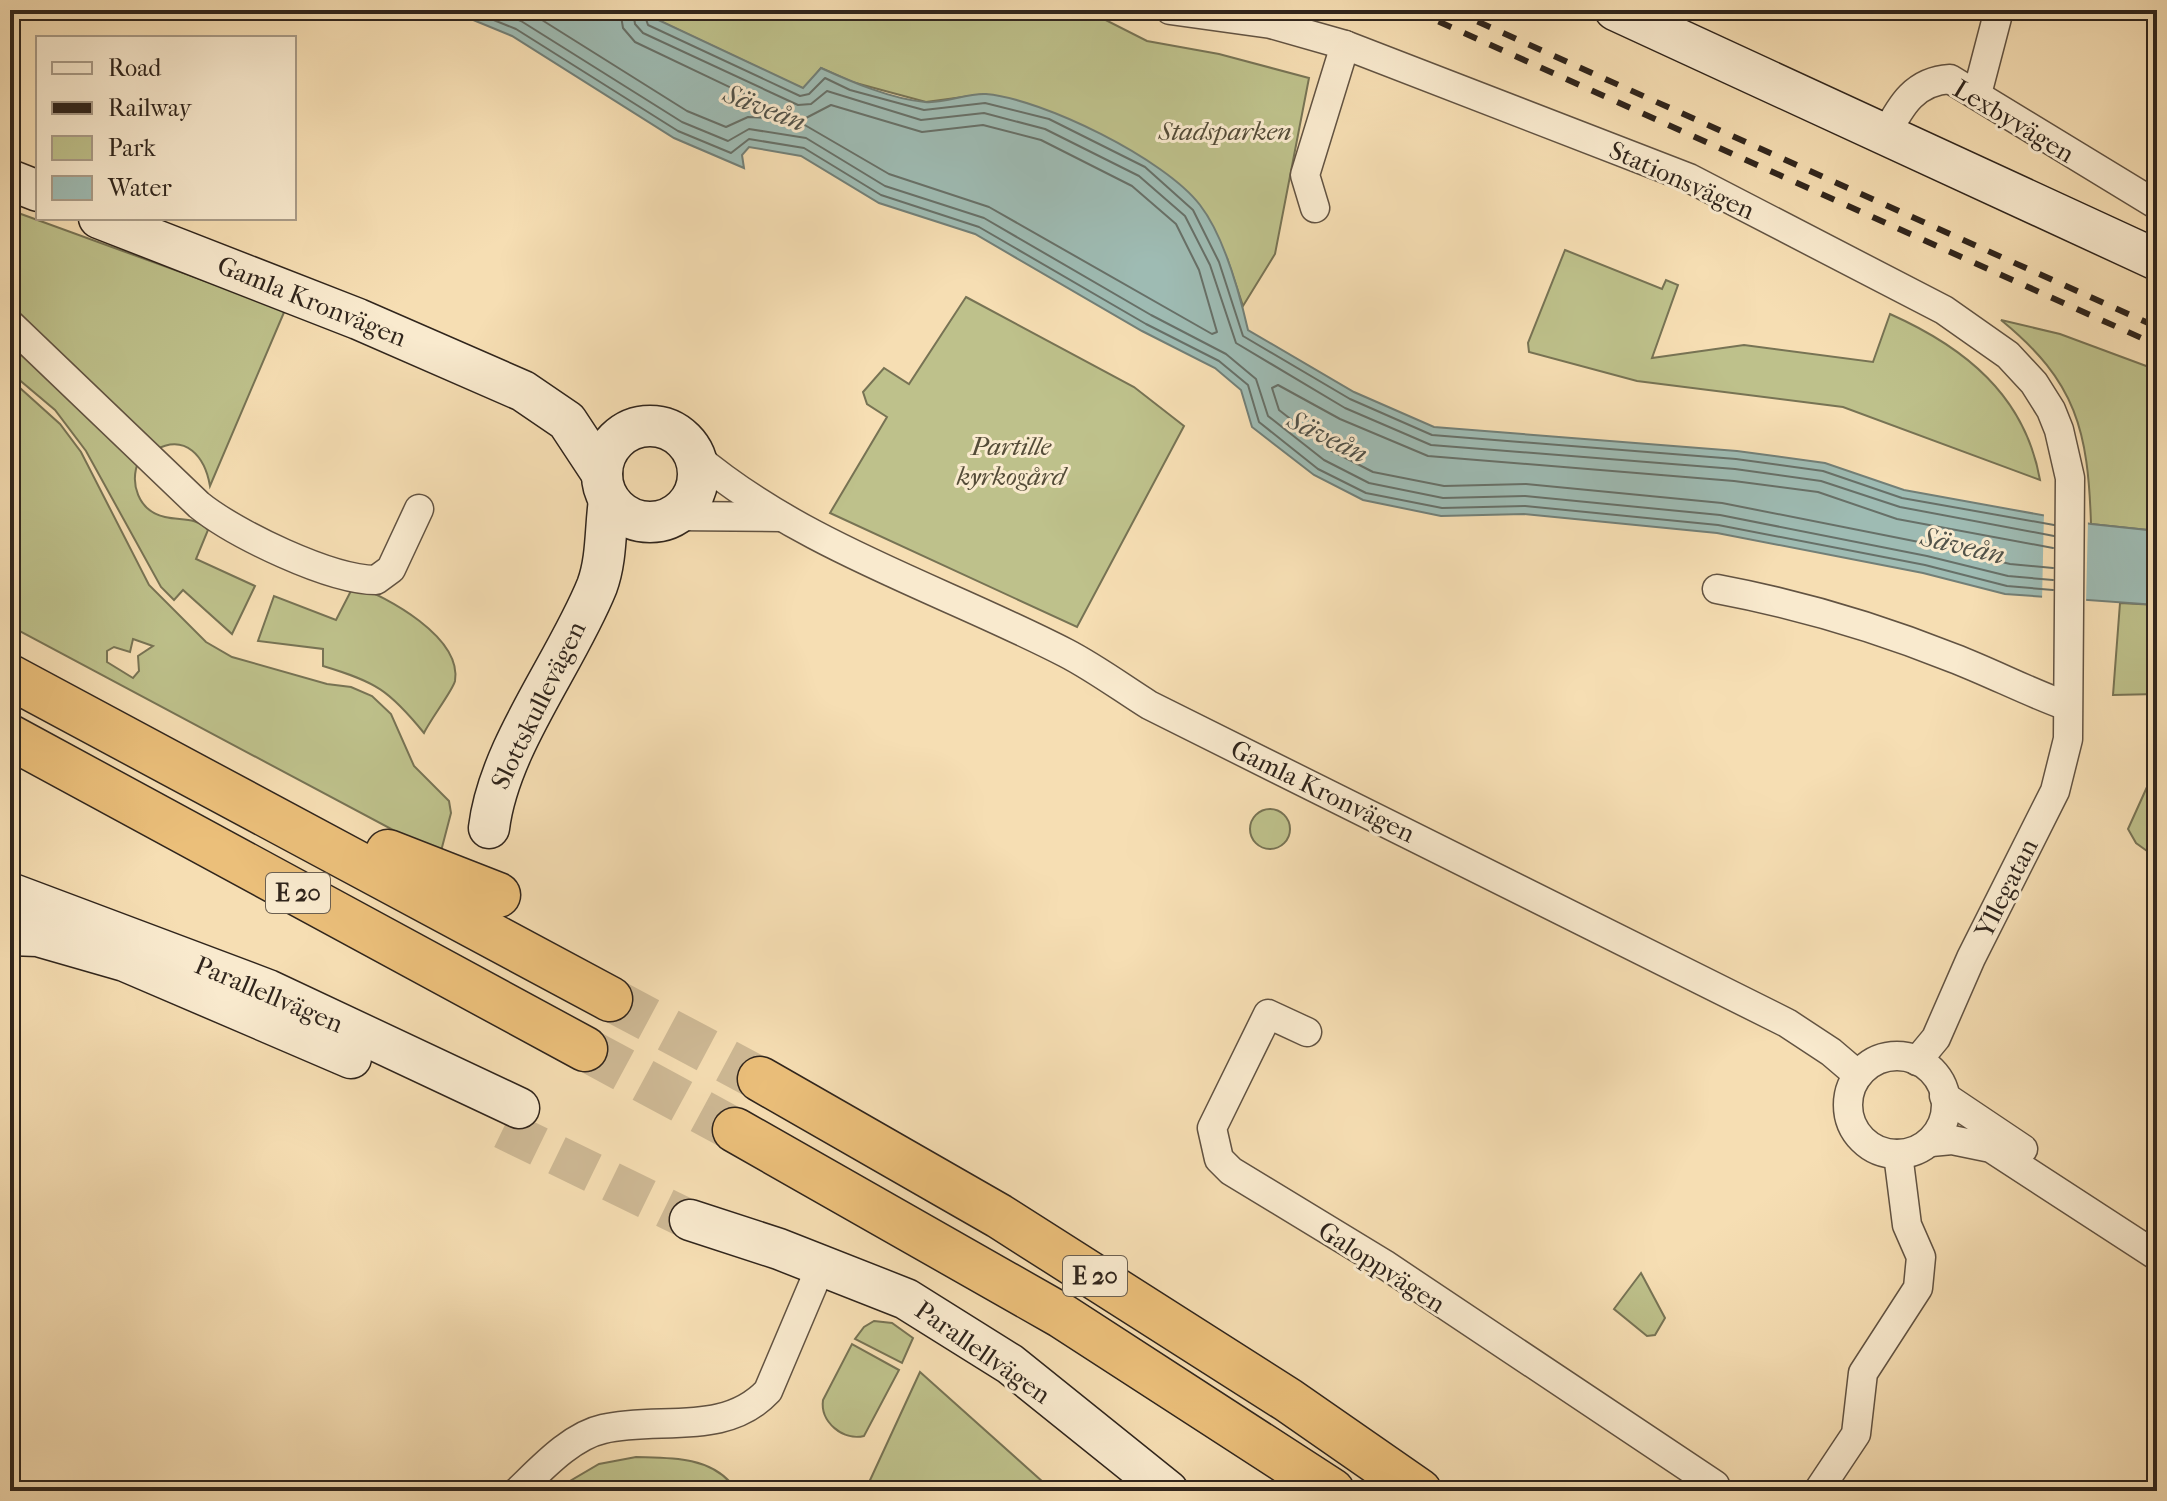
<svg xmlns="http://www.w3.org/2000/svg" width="2167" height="1501" viewBox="0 0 2167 1501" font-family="'IM FELL French Canon',serif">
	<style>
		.green { fill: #bec18b; stroke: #777354; stroke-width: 2; fill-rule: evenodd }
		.water { fill: #9ebbb3; stroke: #727f77; stroke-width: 2 }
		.pier { fill: #f6deb3 }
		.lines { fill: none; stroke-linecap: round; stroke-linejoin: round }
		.shore { stroke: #677068; stroke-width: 2 }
		.secondary-tunnel { stroke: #ceb995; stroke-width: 40; stroke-dasharray: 40 20; stroke-linecap: butt }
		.highway-tunnel { stroke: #ceb995; stroke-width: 44; stroke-dasharray: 44 22; stroke-linecap: butt }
		.street-casing { stroke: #625342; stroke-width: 31 }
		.secondary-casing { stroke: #30251c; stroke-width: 43 }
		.highway-casing { stroke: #30251c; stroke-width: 47 }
		.street { stroke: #f9eace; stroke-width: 28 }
		.secondary { stroke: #f9eace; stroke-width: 40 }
		.highway { stroke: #ebbf7a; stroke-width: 44 }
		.rail { stroke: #30251c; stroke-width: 6; stroke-dasharray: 14 14; stroke-linecap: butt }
		.labels { text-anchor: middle; stroke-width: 6; stroke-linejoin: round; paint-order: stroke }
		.shield { fill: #f9eace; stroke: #6c6051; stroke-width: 2 }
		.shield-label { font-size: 24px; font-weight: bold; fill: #30251c }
		.street-label { font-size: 26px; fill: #30251c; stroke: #f9eace }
		.park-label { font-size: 26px; font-style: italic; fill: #544c38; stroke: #f9eace }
		.water-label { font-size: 28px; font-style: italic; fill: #515249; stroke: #f9eace }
	</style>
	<rect width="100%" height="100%" fill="#f6deb3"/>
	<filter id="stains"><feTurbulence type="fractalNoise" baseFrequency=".0025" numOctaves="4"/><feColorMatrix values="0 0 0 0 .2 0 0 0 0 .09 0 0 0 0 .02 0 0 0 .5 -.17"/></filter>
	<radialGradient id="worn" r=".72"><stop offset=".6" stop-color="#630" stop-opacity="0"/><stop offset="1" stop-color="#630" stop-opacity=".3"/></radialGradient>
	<!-- green -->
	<g class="green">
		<path d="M650,10H1086L1147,41L1219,54L1309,78L1275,254L1243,306L1227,258L985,94L926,102L852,82L821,68L804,89L651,17Z"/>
		<path d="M10,210L285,310L210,486C205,457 186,433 155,450L10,308Z"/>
		<path d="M1565,250L1662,289L1666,280L1678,285L1652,358L1744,345L1873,362L1890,314C1964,347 2025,395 2040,480L1843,407L1637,381L1529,352L1528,343Z"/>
		<path d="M966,297L1134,387L1184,426L1077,627L830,513L887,417L867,404L863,392L884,368L909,384Z"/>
		<path d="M2001,320L2060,334L2157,370V531L2091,524C2088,431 2077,382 2001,320Z"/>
		<path d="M10,334L139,460C129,483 138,511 165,517C181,521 195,516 208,530L196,559L255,586L232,634L183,590L174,600L161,587L86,451L55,410L10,372Z"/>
		<path d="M10,379L60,424L81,452L149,585L206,642L232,657L327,684L351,687L372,696L391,714L414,766L449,801L451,813L440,855L10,626ZM133,639L153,646L138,656L139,671L133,678L107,662V651L114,647L130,652Z"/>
		<path d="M354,585C387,597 462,637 455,681C453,690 430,720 424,733C389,690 376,682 323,666V649L258,641L274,596L336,620Z"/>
		<path d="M2120,603L2157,605V694L2113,695Z"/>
		<path d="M2157,785V848L2147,851L2136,843L2128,829L2147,787Z"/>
		<circle cx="1270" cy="829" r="20"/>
		<path d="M1641,1273L1665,1318L1655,1335L1647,1336L1614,1309Z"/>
		<path d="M874,1321L892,1323L913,1338L902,1363L855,1339L864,1327Z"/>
		<path d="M852,1344L899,1370L864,1436C843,1441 820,1422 823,1400Z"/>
		<path d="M920,1372L1053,1491H865Z"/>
		<path d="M636,1457C669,1458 707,1456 731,1483L730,1491H553L599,1464Z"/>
	</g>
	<!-- water -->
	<path class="water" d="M449,10H650L652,17L803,88L821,68C852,82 891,99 925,102C945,104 966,93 986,94C1043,99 1165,159 1200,205C1224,236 1239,291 1248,330L1354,392L1434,427L1737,451L1825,463L1904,490L2091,524L2157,531V605L2005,594L1923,573L1717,533L1524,514L1441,516L1363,500L1314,475L1252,427L1241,390L1215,368L1142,331L975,234L879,203L801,156L749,147L742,155L744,168L674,138L512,36Z"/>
	<!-- pier -->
	<path class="pier" d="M2044,511L2088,519L2086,604L2042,601Z"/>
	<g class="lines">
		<!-- shore -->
		<g class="shore">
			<path d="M469,10L516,29L678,131L731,153L749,139L804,148L881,195L979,227L1146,324L1219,361L1248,385L1259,422L1318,469L1366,493L1442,508L1525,506L1718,525L1925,565L2007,586L2053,590"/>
			<path d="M495,10L521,21L682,122L728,141L749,129L806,138L885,186L984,218L1151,315L1226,354L1256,379L1268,416L1324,460L1369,483L1443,498L1525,496L1720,515L1927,556L2008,576L2053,580"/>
			<path d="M526,10L687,111L726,127L748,117L788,119L786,114L635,42L623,28L620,10"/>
			<path d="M633,10L635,24L643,33L798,105L811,104L827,91L921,120L984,113L1045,129L1139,176L1185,216L1210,265L1236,343L1345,408L1431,445L1735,469L1821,481L1900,507L2054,536"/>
			<path d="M643,10L648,25L800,96L809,94L825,78L850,90L924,110L985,103L1049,119L1145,167L1193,210L1219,262L1243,336L1350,399L1432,435L1736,459L1823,471L1902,498L2054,525"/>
			<path d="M831,105L922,132L983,125L1041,140L1132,186L1176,224L1199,270L1217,332L1212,334L989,207L889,174L803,124L804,119Z"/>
			<path d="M2053,568L2010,564L1929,544L1722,503L1526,484L1444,486L1373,472L1330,450L1279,410L1272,388L1278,385L1340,419L1428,456L1734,481L1818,492L1897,519L2053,548"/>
		</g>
		<!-- secondary-tunnel -->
		<path class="secondary-tunnel" d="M503,1129L690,1220"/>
		<!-- highway-tunnel -->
		<g class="highway-tunnel">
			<path d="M610,999L760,1079"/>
			<path d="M585,1049L735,1130"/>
		</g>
		<defs>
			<g id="street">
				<path d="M1170,10L1271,24L1345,45L1689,178L1944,310L2008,355L2034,383L2051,410L2059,430L2070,478L2068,739L2055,791L1971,958L1936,1038L1917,1061"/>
				<path d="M1977,94L1999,10"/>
				<path d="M1886,134C1901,105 1915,81 1950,79L2157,205"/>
				<path d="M1315,208L1305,175L1345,45"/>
				<path d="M10,324L199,505C235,534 330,580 376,580L391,569L419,509"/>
				<path d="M694,455C801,546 942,589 1066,653C1095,668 1122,688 1149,705L1787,1023L1831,1052L1858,1075"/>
				<path d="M673,516L782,517"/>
				<path d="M1717,589C1797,604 1878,628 1953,658C1992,673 2028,692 2067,706"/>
				<path d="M1307,1032L1268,1014L1212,1128L1219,1159L1231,1171L1384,1264L1715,1485"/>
				<circle cx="1897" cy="1105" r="49"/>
				<path d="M1944,1096L2023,1149"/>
				<path d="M1931,1142L1952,1140L1991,1148L2157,1256"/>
				<path d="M518,1491C541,1469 571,1436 603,1429C659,1416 725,1437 768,1391L821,1266"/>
				<path d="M1818,1491L1856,1434L1863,1373L1918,1288L1921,1257L1907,1225L1898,1154"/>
			</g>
			<g id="secondary">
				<path d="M1615,10L2157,260"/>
				<path d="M10,180L38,191"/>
				<path d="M99,218L358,319L523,391L567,421L602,474"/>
				<circle cx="650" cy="474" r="48"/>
				<path d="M489,828C499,746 566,663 597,586C607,559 605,528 609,500"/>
				<path d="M10,893L268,990L519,1108"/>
				<path d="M10,935L38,936L125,961L351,1058"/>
				<path d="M690,1220L779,1249L906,1299L1010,1364L1168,1491"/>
			</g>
			<g id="highway">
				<path d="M10,677L610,999"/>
				<path d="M10,737L585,1049"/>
				<path d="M388,852L498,895"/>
				<path d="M760,1079L999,1216L1288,1400L1419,1491"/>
				<path d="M735,1130L1062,1316L1332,1491"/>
			</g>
		</defs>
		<!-- street casing -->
		<use href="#street" class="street-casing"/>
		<!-- secondary casing -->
		<use href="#secondary" class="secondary-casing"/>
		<!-- highway casing -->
		<use href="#highway" class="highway-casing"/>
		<!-- street -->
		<use href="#street" class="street"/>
		<!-- secondary -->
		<use href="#secondary" class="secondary"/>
		<!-- highway -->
		<use href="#highway" class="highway"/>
		<!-- rail -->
		<g class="rail">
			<path d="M1413,10L2157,345"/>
			<path d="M1452,10L2157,327"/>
		</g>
	</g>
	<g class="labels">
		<!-- shield labels -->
		<g class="shield">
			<rect x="266" y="873" width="64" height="40" rx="6"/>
			<rect x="1063" y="1256" width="64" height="40" rx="6"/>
		</g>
		<g class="shield-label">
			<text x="298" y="901">E 20</text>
			<text x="1095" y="1284">E 20</text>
		</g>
		<!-- street labels -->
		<g class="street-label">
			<text transform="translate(2014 121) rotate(31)" y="9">Lexbyvägen</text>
			<text transform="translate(1682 180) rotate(24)" y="9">Stationsvägen</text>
			<text transform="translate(312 301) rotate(22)" y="9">Gamla Kronvägen</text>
			<text transform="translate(538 705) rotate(-64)" y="9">Slottskullevägen</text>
			<text transform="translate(1323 791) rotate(26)" y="9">Gamla Kronvägen</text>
			<text transform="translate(2006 888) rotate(-63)" y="9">Yllegatan</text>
			<text transform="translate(269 994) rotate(23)" y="9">Parallellvägen</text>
			<text transform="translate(1382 1267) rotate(33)" y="9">Galoppvägen</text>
			<text transform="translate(983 1352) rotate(35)" y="9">Parallellvägen</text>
		</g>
		<!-- park labels -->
		<g class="park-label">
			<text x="1225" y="140">Stadsparken</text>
			<text x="1011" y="455">Partille<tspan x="1011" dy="30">kyrkogård</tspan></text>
		</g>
		<!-- water labels -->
		<g class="water-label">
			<text transform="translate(765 107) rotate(21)" y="10">Säveån</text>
			<text transform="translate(1328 436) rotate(26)" y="10">Säveån</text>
			<text transform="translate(1963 545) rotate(13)" y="10">Säveån</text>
		</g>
	</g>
	<!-- margin -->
	<rect width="2167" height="1501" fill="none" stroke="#f6deb3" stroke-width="40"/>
	<rect x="12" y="12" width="2143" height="1477" fill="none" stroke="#30251c" stroke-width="4"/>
	<rect x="20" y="20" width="2127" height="1461" fill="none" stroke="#30251c" stroke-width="2"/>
	<!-- legend -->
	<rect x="36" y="36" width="260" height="184" fill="#f9eace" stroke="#a99b87" stroke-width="2"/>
	<rect x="52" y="62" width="40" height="12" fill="#f9eace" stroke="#a99b87" stroke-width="2"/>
	<text x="108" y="76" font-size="24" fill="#30251c">Road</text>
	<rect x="52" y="102" width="40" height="12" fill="#30251c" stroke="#a99b87" stroke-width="2"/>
	<text x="108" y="116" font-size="24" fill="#30251c">Railway</text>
	<rect x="52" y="136" width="40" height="24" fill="#bec18b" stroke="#a99b87" stroke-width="2"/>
	<text x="108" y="156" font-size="24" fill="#30251c">Park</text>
	<rect x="52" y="176" width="40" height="24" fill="#9ebbb3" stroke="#a99b87" stroke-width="2"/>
	<text x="108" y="196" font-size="24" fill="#30251c">Water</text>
	<rect width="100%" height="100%" filter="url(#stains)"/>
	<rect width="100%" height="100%" fill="url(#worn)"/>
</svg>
